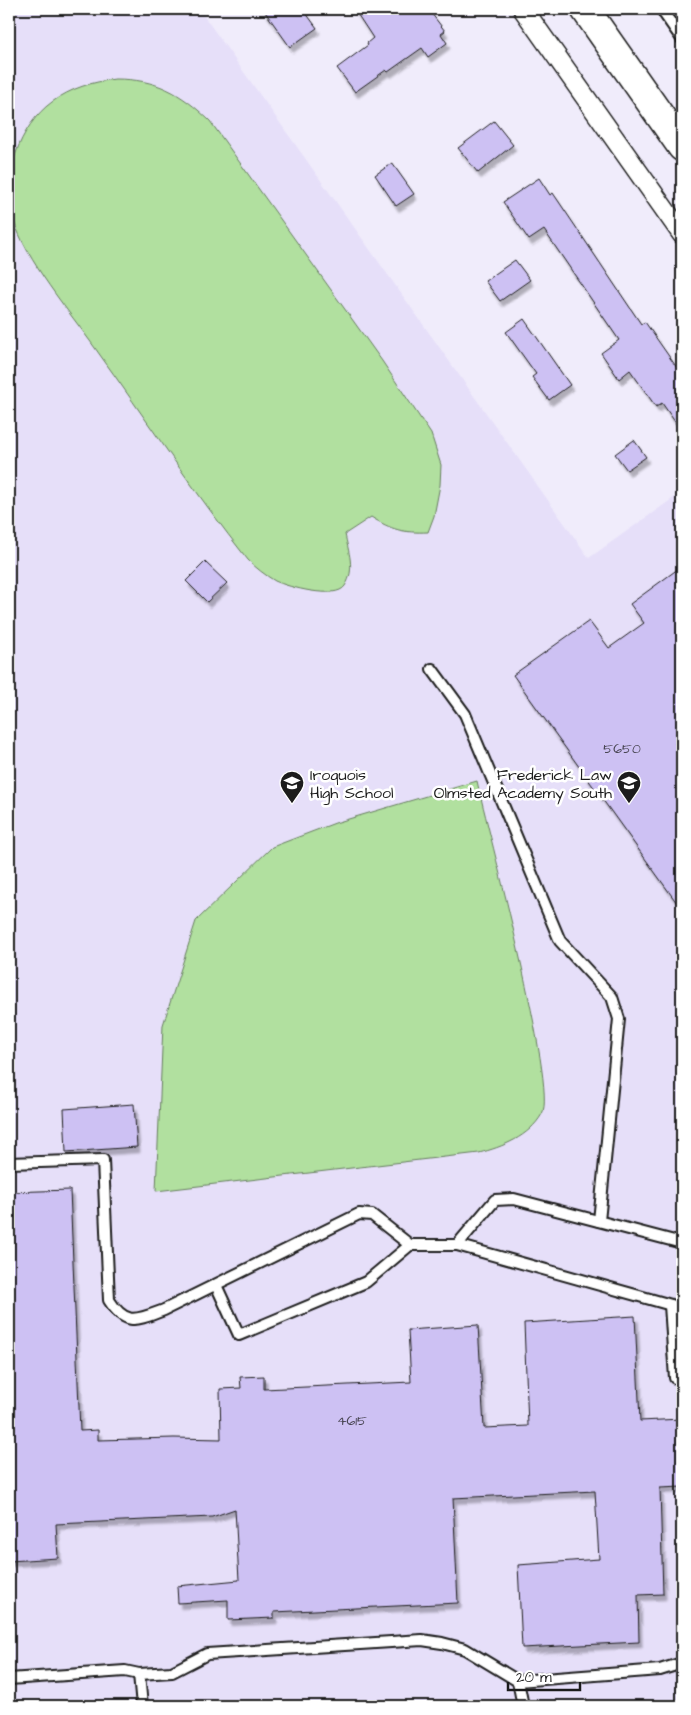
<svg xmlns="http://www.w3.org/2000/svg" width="691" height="1715" viewBox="0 0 691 1715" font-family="'Architects Daughter',sans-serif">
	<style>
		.built { fill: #e6dff9 }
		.green { fill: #b1e09f; stroke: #667e5e }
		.building { fill: #cdc1f3; stroke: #1c1c1c; filter: url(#shadow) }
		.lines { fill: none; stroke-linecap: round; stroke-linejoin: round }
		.service-casing { stroke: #1c1c1c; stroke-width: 14 }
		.minor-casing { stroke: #1c1c1c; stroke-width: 22 }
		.secondary-casing { stroke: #1c1c1c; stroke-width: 31 }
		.service { stroke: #fff; stroke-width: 10 }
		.minor { stroke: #fff; stroke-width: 19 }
		.secondary { stroke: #fff; stroke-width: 28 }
		.labels { text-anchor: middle; stroke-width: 5; stroke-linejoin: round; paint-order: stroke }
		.number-label { font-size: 14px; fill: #484552 }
		.poi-label { font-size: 16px; fill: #1c1c1c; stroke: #fff; text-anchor: start }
	</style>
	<defs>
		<filter id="shadow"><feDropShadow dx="3" dy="5.5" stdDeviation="1" flood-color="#0004"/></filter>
	</defs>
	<rect width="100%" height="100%" fill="#f0ecfb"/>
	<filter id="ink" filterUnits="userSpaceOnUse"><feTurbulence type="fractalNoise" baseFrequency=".02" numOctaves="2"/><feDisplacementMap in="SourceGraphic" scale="10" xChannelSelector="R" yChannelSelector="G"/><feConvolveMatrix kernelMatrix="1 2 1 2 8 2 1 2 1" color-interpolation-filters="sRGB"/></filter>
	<g filter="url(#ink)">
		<!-- built -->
		<path class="built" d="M9,9H199L589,558L682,492V1703L604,1706H9Z"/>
		<!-- green -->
		<g class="green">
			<path d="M115,79C156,79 180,92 210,121L382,361L431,434L441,465L440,485L434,516L428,532C403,533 392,530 371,517L345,534C348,551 356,569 345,586C336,600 288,587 275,581C265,575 256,568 248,560C194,492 146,419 95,348C69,311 26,261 13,218C1,178 19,126 52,102C71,88 92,82 115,79Z"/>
			<path d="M477,781C487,827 558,1088 542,1114C529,1137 502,1147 479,1153L156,1191L163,1025L196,921L272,847L335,823Z"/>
		</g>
		<!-- building -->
		<g class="building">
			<path d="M263,9H303L317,28L290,47Z"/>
			<path d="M354,9H428L445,31L441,34L447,43L428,57L422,48L388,72L386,70L355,92L337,68L368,45L367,43L373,38Z"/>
			<path d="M494,121L513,145L478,173L458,148Z"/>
			<path d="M392,163L414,194L396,206L375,175Z"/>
			<path d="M539,178L550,195L553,193L641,324L645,322L682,375V432L662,403L656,407L630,370L619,379L601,353L619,340L544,230L529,240L503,202Z"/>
			<path d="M515,260L530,280L500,301L485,281Z"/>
			<path d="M524,319L570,385L549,400L532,377L536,374L506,332Z"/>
			<path d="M634,440L646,457L627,470L615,454Z"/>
			<path d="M205,562L227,583L207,602L186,581Z"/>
			<path d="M682,566V737L675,743L682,753V910L513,675L589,621L609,648L644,623L630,604Z"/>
			<path d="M134,1104L137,1147L66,1152L64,1109Z"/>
			<path d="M70,1190L80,1431L98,1430V1440L174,1438L221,1439L220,1389L241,1388L240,1377L264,1376V1389L411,1382L408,1330L478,1325L484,1428L528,1426L524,1323L635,1316L640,1421L682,1419V1487L660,1488L663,1594L638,1595L639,1642L522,1648L518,1565L599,1559L595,1491L453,1498L458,1603L274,1612V1618L228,1620V1600L178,1603L177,1586L239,1580L235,1509L212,1517L56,1524L58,1558L9,1561V1192Z"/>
		</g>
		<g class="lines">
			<defs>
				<g id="service">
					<path d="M661,9L682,39"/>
					<path d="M432,669L465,714L560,941L612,997L619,1019L599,1221"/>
					<path d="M9,1163L103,1160L109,1300C126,1327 137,1320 164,1310L359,1214L372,1215L410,1245H457L682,1308"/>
					<path d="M457,1245L495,1200L514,1199L682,1243"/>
					<path d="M216,1285L239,1335L366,1282L410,1245"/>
					<path d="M670,1305L675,1378L682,1377"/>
					<path d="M139,1674L142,1706"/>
					<path d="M9,1679L125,1671L139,1674L172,1672L207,1654L422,1640L442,1643L465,1649L518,1681L660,1670L682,1663"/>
					<path d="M518,1681L523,1706"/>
				</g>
				<path id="minor" d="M523,9L682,234"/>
				<path id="secondary" d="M585,9L682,147"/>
			</defs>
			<!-- service casing -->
			<use href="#service" class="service-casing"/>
			<!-- minor casing -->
			<use href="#minor" class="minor-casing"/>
			<!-- secondary casing -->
			<use href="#secondary" class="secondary-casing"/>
			<!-- service -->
			<use href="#service" class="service"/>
			<!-- minor -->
			<use href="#minor" class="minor"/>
			<!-- secondary -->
			<use href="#secondary" class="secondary"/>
		</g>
	</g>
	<!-- icons -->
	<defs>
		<symbol id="school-pin" viewBox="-11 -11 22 30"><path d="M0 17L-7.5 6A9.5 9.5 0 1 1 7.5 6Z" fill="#1c1c1c" stroke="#fff"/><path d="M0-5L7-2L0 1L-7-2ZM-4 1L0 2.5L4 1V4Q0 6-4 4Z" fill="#fff"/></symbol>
	</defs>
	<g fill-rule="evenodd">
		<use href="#school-pin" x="278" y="769" width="28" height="38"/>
		<use href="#school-pin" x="615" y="769" width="28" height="38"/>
	</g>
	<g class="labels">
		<!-- number labels -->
		<g class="number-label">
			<text x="622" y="753">5650</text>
			<text x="352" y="1425">4615</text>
		</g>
		<!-- poi labels -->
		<g class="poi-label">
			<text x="310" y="780">Iroquois<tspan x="310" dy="18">High School</tspan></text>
			<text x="612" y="780" text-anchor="end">Frederick Law<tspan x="612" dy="18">Olmsted Academy South</tspan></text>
		</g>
	</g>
	<!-- margin -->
	<rect width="691" height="1715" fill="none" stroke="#fff" stroke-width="30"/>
	<rect x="15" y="15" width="661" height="1685" fill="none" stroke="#1c1c1c" stroke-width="2" filter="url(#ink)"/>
	<!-- scale -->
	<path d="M508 1682v8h72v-8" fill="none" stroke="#1c1c1c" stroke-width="2.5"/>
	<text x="516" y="1682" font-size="15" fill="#1c1c1c" stroke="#ffffff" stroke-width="4" paint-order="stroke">20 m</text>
</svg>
